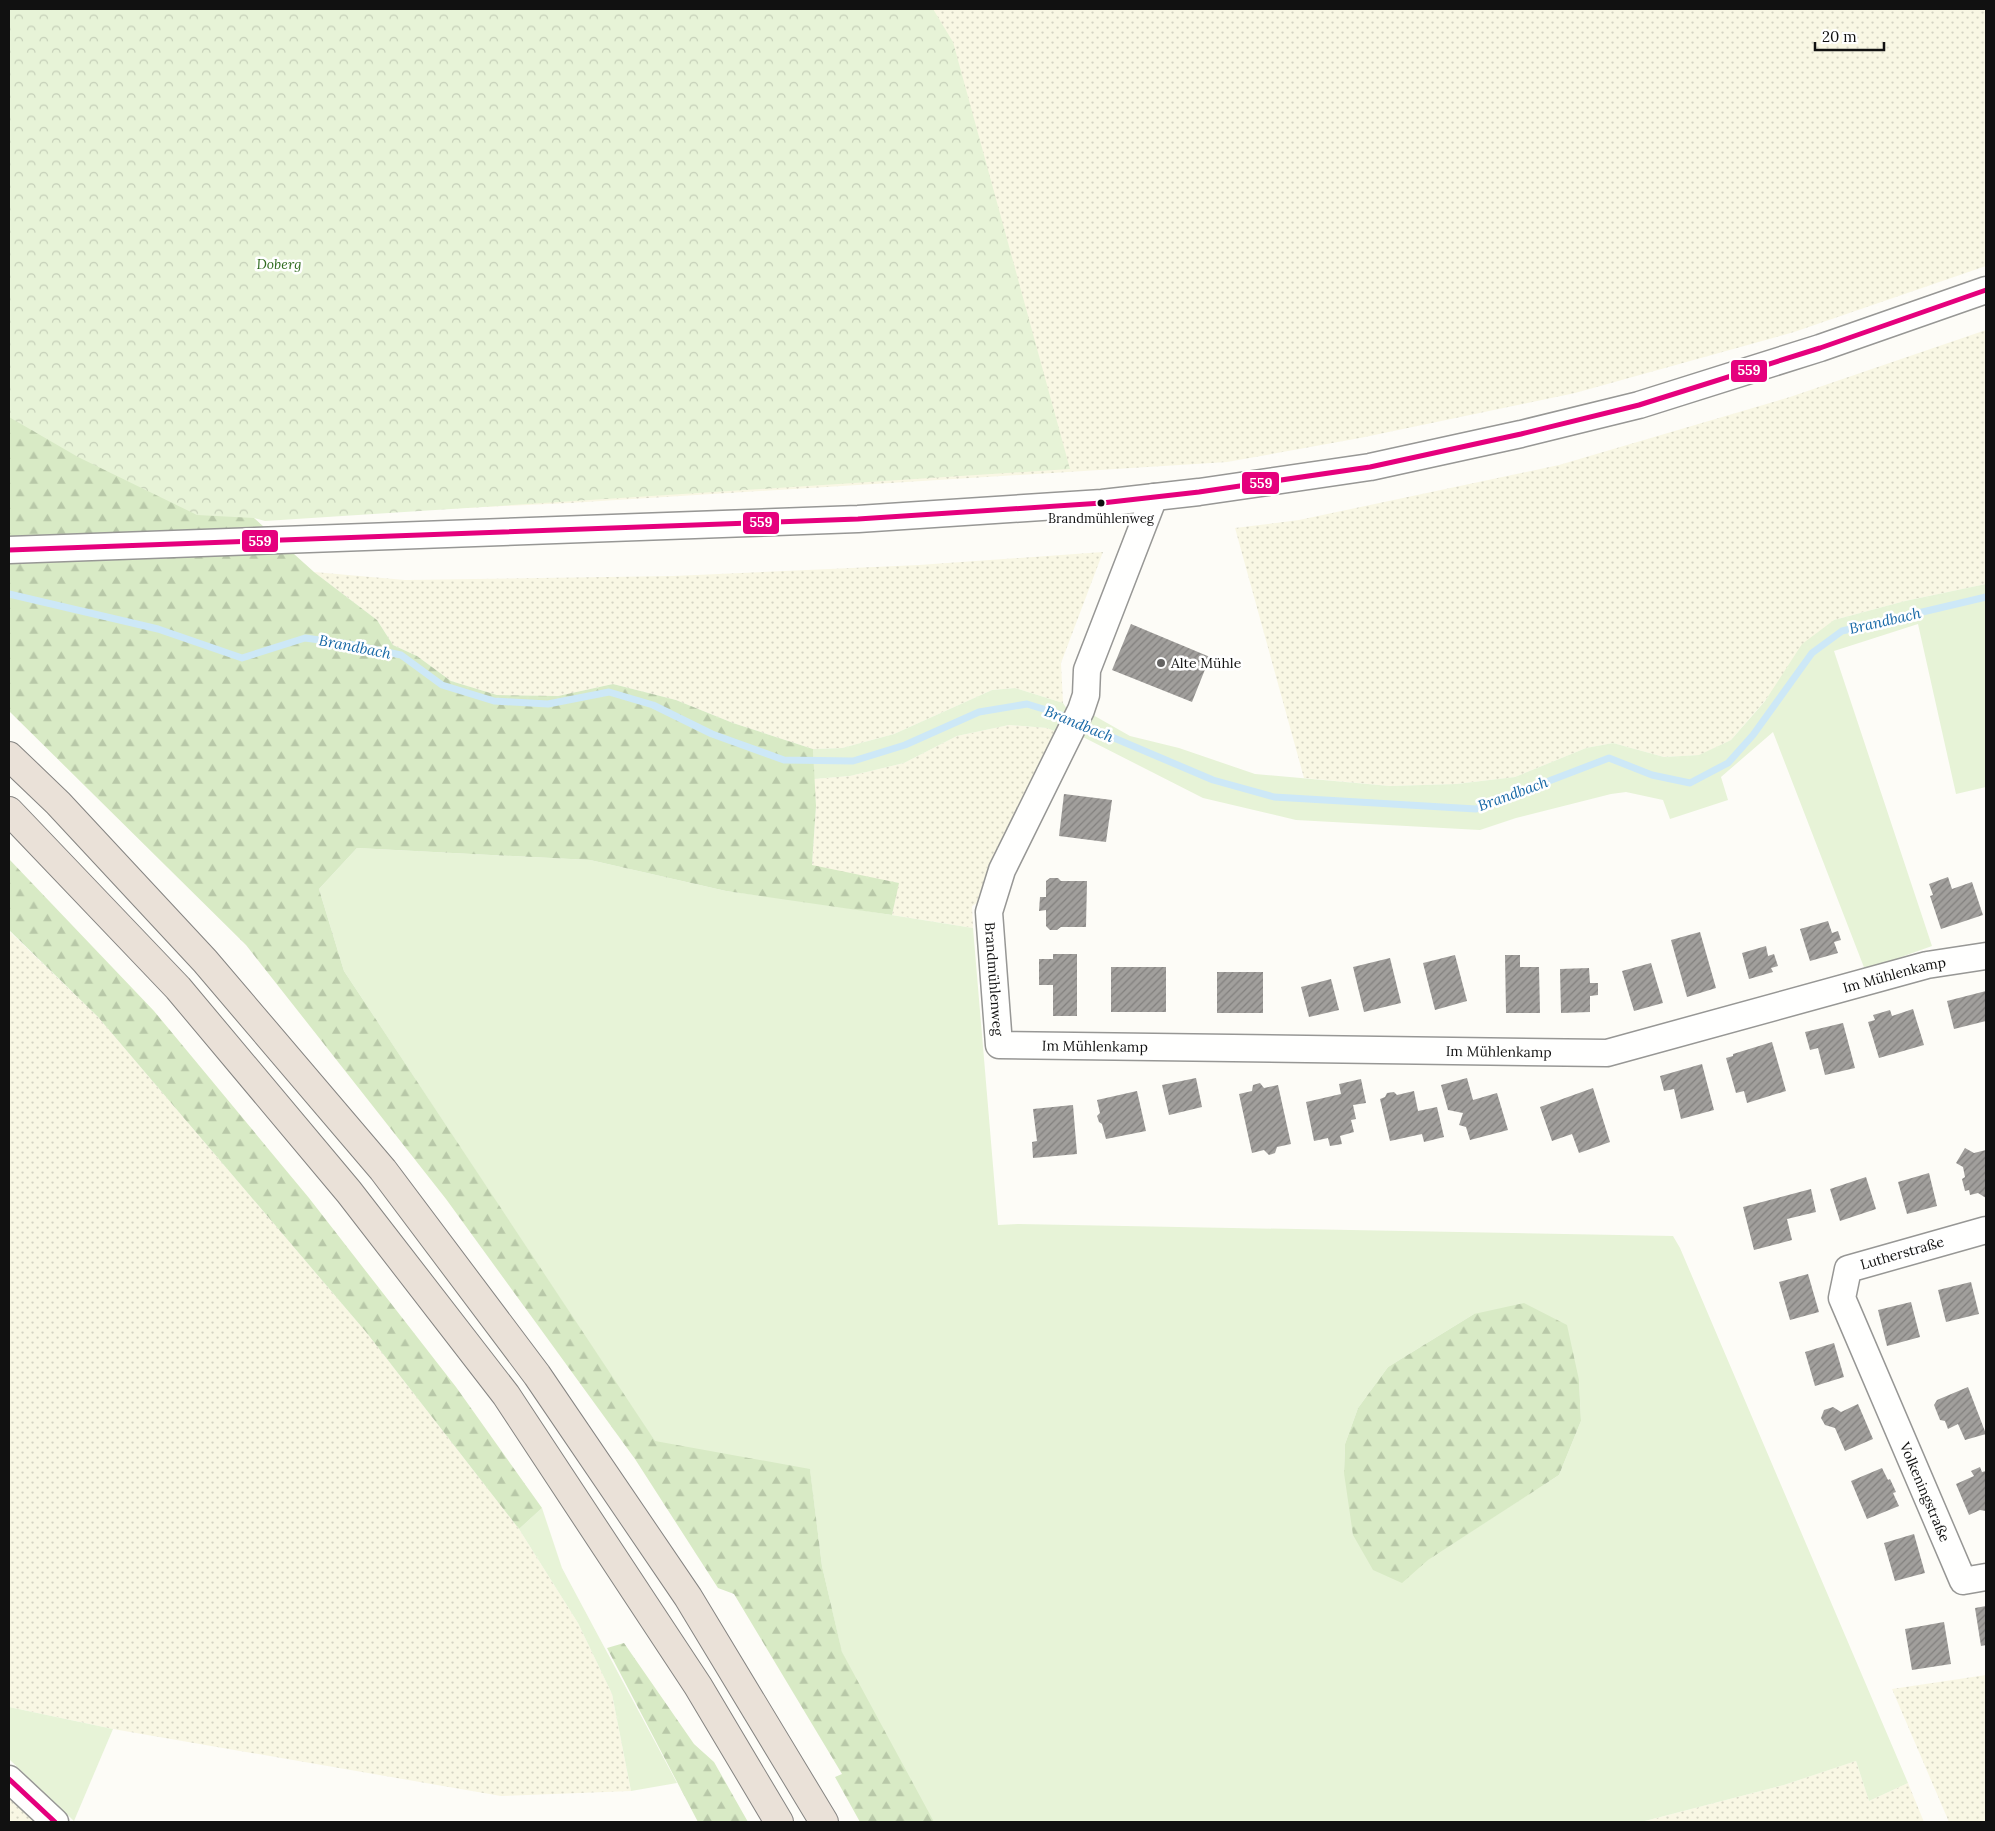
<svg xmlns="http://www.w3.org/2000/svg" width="1995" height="1831" viewBox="0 0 1995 1831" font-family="Lora,serif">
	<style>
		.farmland { fill: url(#farmland-dots) }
		.grass { fill: #e7f3d7; fill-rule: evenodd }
		.forest { fill: url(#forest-firs) }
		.park { fill: url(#park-crowns) }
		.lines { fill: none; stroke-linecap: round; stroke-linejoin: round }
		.stream { stroke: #cde8f7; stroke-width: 7 }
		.building { fill: url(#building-hatch) }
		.minor-casing { stroke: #979795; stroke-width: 29 }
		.highway-casing { stroke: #858482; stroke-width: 30 }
		.minor { stroke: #fffffe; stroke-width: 26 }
		.highway { stroke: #eae1d8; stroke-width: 28 }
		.bus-1-casing { stroke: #fff; stroke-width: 9 }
		.bus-1 { stroke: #e5007d; stroke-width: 5 }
		.bus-dot { fill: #111; stroke: #fff; stroke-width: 2 }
		.poi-dot { fill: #646362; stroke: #fff; stroke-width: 2 }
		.labels { text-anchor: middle; stroke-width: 5; stroke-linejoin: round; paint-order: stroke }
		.bus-label { font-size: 13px; fill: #111; stroke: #fff }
		.park-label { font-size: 14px; font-style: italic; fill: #2f6b1f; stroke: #fff }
		.poi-label { font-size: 14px; fill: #111; stroke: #fff; text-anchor: start }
		.street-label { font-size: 14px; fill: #111; stroke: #fff }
		.water-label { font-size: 15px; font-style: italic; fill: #1768a6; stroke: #fff }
		.line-badge { stroke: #fff; stroke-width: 2 }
		.badge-label { font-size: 14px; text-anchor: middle; font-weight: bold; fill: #fff }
	</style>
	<defs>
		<pattern id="farmland-dots" width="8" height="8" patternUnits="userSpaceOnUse" patternTransform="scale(1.25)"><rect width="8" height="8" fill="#f9f7e4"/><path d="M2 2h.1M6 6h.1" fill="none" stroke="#d4d3c3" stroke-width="1.8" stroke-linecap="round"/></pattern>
		<pattern id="forest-firs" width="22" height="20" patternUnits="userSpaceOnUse" patternTransform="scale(1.25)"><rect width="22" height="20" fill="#d8eac5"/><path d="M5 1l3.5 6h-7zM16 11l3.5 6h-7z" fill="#b8c8a8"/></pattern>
		<pattern id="park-crowns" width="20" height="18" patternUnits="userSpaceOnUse" patternTransform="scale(1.25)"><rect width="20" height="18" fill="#e7f3d7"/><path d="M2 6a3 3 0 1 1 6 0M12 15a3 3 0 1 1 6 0" fill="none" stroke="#c5cfb8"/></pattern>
		<pattern id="building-hatch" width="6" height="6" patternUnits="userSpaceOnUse" patternTransform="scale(1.25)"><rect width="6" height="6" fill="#a19f9c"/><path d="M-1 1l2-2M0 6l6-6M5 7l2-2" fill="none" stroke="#82807e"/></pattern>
	</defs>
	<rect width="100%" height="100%" fill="#fdfcf7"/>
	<!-- farmland -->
	<g class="farmland">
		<path d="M9,9H1986V266L1794,332L1575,393L1360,438L1227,462L569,503L254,518Z"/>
		<path d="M1986,330V584L1905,601L1834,620L1731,740L1700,755L1664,757L1613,743L1586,748L1515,777L1456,784L1390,786L1304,778L1235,528L1299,520L1559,465L1790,397Z"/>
		<path d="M1103,552L1061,663L1063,703L1015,688L992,690L894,734L842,748L813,749L733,723L676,700L613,684L558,696L497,695L451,681L417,656L393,645L377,620L314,572L405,580L673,576L919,565Z"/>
		<path d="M1009,725L1047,728L1059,733L982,900L972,906L973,928L892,915L898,883L812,866L816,806L814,779L850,776L904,763L957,736Z"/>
		<path d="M9,931L98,1017L366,1332L519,1529L578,1623L612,1694L631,1791L501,1796L113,1729L9,1707Z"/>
		<path d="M1986,1675V1822H1949L1892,1689Z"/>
		<path d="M1856,1761L1869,1801L1908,1783L1924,1822H1641L1784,1785Z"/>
		<path d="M9,1797L37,1822H9Z"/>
	</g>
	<!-- grass -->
	<g class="grass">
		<path d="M1986,584V787L1956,794L1918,624L1834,651L1932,946L1865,970L1773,732L1721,777L1728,800L1670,819L1663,800L1626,792L1611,794L1516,818L1480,830L1296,820L1203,798L1081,736L1093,715L1130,736L1179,748L1255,774L1390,786L1456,784L1515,777L1586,748L1613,743L1664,757L1699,755L1731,740L1765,701L1802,644L1834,620L1905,601Z"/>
		<path d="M1015,688L1063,703L1069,712L1059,733L1047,728L1009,725L957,736L904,763L850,776L814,779L813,749L842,748L894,734L992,690Z"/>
		<path d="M357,848L590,860L726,891L810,902L973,928L998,1225L1018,1224L1673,1236L1680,1248L1908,1783L1869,1801L1856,1761L1784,1785L1641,1822H932L842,1653L822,1566L810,1470L655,1442L344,971L319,889ZM1474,1314L1579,1380L1581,1421L1559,1475L1427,1560L1344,1473L1345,1444L1358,1408L1388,1367Z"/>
		<path d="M542,1508L562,1568L677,1783L631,1791L612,1694L578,1623L519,1529Z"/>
		<path d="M9,1707L113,1729L74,1821L9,1759Z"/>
	</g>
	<!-- forest -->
	<g class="forest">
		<path d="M9,341L254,518L314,572L377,620L393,645L417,656L451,681L497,695L558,696L613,684L676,700L733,723L813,749L816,806L812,865L899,883L892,915L726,891L590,860L357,848L319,889L344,971L655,1441L810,1469L822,1566L842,1652L934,1822H860L835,1777L842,1774L734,1594L718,1588L635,1459L446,1199L246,945L9,711Z"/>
		<path d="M9,859L154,1011L309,1198L456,1387L542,1508L519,1529L366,1332L98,1017L9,930Z"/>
		<path d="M1524,1303L1567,1325L1579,1380L1581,1421L1559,1475L1428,1560L1402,1583L1373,1570L1353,1535L1344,1473L1345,1444L1358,1408L1388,1367L1474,1314Z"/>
		<path d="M624,1643L694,1744L714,1762L748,1822H698L607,1648Z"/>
	</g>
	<!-- park -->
	<path class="park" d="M9,9H933L953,42L1070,469L265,521L254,518L197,515L78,457L9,417Z"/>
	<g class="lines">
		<!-- stream -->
		<g class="stream">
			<path d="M9,594L158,629L242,658L305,638L349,644L401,655L442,685L494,701L548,704L609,692L653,705L712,734L784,760L853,761L905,745L979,712L1027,704L1053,712L1071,719"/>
			<path d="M1081,724L1213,780L1274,797L1476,809L1609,758L1652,775L1690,783L1728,763L1753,735L1812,653L1842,631L1986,597"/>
		</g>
	</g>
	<!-- building -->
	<g class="building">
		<path d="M1131,624L1210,657L1192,702L1112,670Z"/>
		<path d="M1064,794L1112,800L1106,842L1059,836Z"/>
		<path d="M1948,877L1952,889L1972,882L1983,915L1941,929L1930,896L1933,895L1929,884Z"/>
		<path d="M1050,878H1058L1061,881H1087L1086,927H1061L1057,930H1050L1046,926V910L1039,911L1040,897H1046V881Z"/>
		<path d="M1828,921L1832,933L1838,931L1841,940L1834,942L1838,953L1810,961L1800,929Z"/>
		<path d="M1700,932L1716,988L1687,997L1671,940Z"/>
		<path d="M1766,946L1768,956L1774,954L1778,966L1771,968L1773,972L1749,979L1742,953Z"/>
		<path d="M1053,954H1077V1016H1053V985H1039V959H1053Z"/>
		<path d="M1455,955L1467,1001L1435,1010L1423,963Z"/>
		<path d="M1505,955H1520V967H1539L1540,1013H1506Z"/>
		<path d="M1390,958L1401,1003L1364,1012L1353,967Z"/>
		<path d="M1651,963L1663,1003L1634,1011L1622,971Z"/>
		<rect x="1111" y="967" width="55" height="45"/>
		<path d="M1589,968L1590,983H1598V995L1590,996V1012L1561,1013L1560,969Z"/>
		<rect x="1217" y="972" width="46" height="41"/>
		<path d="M1331,979L1339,1010L1309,1017L1301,987Z"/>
		<path d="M1986,991V1021L1954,1029L1947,1001Z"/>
		<path d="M1913,1009L1924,1045L1879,1058L1868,1022L1875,1020L1873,1015L1890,1010L1892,1016Z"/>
		<path d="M1843,1023L1855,1068L1825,1075L1818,1048L1810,1050L1805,1032Z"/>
		<path d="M1772,1042L1786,1091L1747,1103L1744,1091L1736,1093L1726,1058L1733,1056V1054Z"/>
		<path d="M1702,1064L1714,1110L1681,1119L1674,1089L1664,1091L1660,1076Z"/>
		<path d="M1196,1078L1202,1107L1169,1115L1162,1085Z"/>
		<path d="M1467,1078L1473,1100L1497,1093L1508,1130L1470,1140L1466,1127L1459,1125L1463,1113L1448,1110L1441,1085Z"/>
		<path d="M1361,1079L1366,1103L1353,1105L1356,1119L1351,1120L1354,1132L1340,1136L1342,1144L1330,1146L1328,1138L1314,1141L1306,1102L1341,1094L1339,1084Z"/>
		<path d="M1260,1083L1264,1088L1278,1085L1291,1144L1277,1147L1275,1153L1269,1155L1264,1150L1252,1153L1239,1094L1252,1091L1253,1085Z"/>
		<path d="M1593,1088L1610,1142L1579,1153L1572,1134L1552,1141L1540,1107Z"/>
		<path d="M1137,1091L1146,1131L1106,1139L1102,1124L1099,1122L1097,1116L1100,1113L1097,1100Z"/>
		<path d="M1414,1091L1418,1111L1437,1107L1444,1137L1424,1142L1422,1134L1390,1141L1380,1099L1385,1097L1387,1093L1394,1092L1397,1095Z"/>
		<path d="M1073,1105L1077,1154L1033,1158L1032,1142L1037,1141L1033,1109Z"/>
		<path d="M1965,1148L1974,1153L1986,1150V1198L1978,1193L1970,1195L1969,1190L1965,1191L1962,1179L1965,1177L1963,1167L1956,1163Z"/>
		<path d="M1929,1173L1937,1206L1907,1214L1898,1182Z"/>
		<path d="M1866,1177L1876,1209L1840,1221L1830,1189Z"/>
		<path d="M1811,1189L1816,1212L1787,1219L1792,1240L1754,1250L1743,1207Z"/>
		<path d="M1808,1274L1819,1312L1790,1320L1779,1282Z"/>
		<path d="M1971,1282L1979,1314L1946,1322L1938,1290Z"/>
		<path d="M1911,1302L1920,1337L1887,1346L1878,1310Z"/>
		<path d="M1834,1343L1844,1377L1815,1386L1805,1352Z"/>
		<path d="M1968,1387L1986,1434L1965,1440L1958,1424L1948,1429L1945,1421L1940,1420L1934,1405L1937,1400Z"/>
		<path d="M1858,1404L1873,1439L1845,1451L1835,1428L1825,1425L1821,1418L1824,1410L1833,1407L1841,1412Z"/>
		<path d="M1980,1467L1982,1472L1986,1471V1511L1980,1510L1969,1515L1956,1484L1974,1476L1971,1471Z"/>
		<path d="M1882,1468L1888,1480L1890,1479L1896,1492L1893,1493L1899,1506L1867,1519L1851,1481Z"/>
		<path d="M1914,1534L1925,1573L1895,1581L1884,1543Z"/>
		<path d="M1986,1606V1645L1981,1646L1975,1608Z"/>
		<path d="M1944,1622L1951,1664L1912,1670L1905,1629Z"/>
	</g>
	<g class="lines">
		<defs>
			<g id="minor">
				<path id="s1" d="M1154,497L1087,670L1086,695L1081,710L1002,870L989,912L999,1045L1607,1053L1927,965L1986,956"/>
				<path d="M9,550L858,519L1102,503L1199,492L1370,467L1521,434L1639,405L1820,348L1986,290"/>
				<path id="s2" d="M1986,1230L1848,1269L1842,1298L1963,1581L1986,1577"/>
				<path d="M9,1779L55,1822"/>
			</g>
			<g id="highway">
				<path d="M9,756L58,803L205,961L383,1170L537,1375L688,1597L824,1822"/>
				<path d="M9,811L178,988L349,1192L506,1395L698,1686L779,1822"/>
			</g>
		</defs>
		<!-- minor casing -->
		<use href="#minor" class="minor-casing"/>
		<!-- highway casing -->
		<use href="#highway" class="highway-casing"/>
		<!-- minor -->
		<use href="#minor" class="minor"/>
		<!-- highway -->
		<use href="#highway" class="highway"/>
		<defs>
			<g id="bus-1">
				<path d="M9,550L858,519L1102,503L1199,492L1370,467L1521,434L1639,405L1820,348L1986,290"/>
				<path d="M9,1779L55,1822"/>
			</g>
		</defs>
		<!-- bus-1 casing -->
		<use href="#bus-1" class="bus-1-casing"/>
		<!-- bus-1 -->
		<use href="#bus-1" class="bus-1"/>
	</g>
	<!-- markers -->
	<circle class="bus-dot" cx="1101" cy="503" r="4.5"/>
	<circle class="poi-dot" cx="1161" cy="663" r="5"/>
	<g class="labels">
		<!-- bus labels -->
		<g class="bus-label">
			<text x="1101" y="523">Brandmühlenweg</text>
		</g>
		<!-- park labels -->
		<g class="park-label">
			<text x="279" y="269">Doberg</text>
		</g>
		<!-- poi labels -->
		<g class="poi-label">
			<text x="1171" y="668">Alte Mühle</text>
		</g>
		<!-- street labels -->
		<g class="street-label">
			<text dy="5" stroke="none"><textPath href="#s1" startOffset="1488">Im Mühlenkamp</textPath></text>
			<text dy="5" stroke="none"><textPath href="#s1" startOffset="516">Brandmühlenweg</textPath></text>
			<text dy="5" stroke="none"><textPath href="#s1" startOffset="678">Im Mühlenkamp</textPath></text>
			<text dy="5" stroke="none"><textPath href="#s1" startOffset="1082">Im Mühlenkamp</textPath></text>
			<text transform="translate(1902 1253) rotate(-16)" y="5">Lutherstraße</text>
			<text dy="5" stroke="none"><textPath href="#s2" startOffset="384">Volkeningstraße</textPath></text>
		</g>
		<!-- water labels -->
		<g class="water-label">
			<text transform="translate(1885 621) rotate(-13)" y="5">Brandbach</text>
			<text transform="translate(355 647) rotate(11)" y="5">Brandbach</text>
			<text transform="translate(1079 724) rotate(22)" y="5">Brandbach</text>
			<text transform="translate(1513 794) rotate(-20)" y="5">Brandbach</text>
		</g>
	</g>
	<g class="line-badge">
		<rect x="1730" y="359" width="38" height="24" rx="5" fill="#e5007d"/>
		<rect x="1241" y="471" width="39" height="24" rx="5" fill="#e5007d"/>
		<rect x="742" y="511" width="38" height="24" rx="5" fill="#e5007d"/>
		<rect x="241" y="529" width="38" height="24" rx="5" fill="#e5007d"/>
	</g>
	<g class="badge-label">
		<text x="1749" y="375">559</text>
		<text x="1261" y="488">559</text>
		<text x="761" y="527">559</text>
		<text x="260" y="546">559</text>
	</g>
	<!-- border -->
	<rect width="1995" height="1831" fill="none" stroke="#111111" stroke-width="20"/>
	<!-- scale -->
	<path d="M1815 42v8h69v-8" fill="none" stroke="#111111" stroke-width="2.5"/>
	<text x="1822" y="42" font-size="15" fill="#111111" stroke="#ffffff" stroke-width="4" paint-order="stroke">20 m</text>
</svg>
